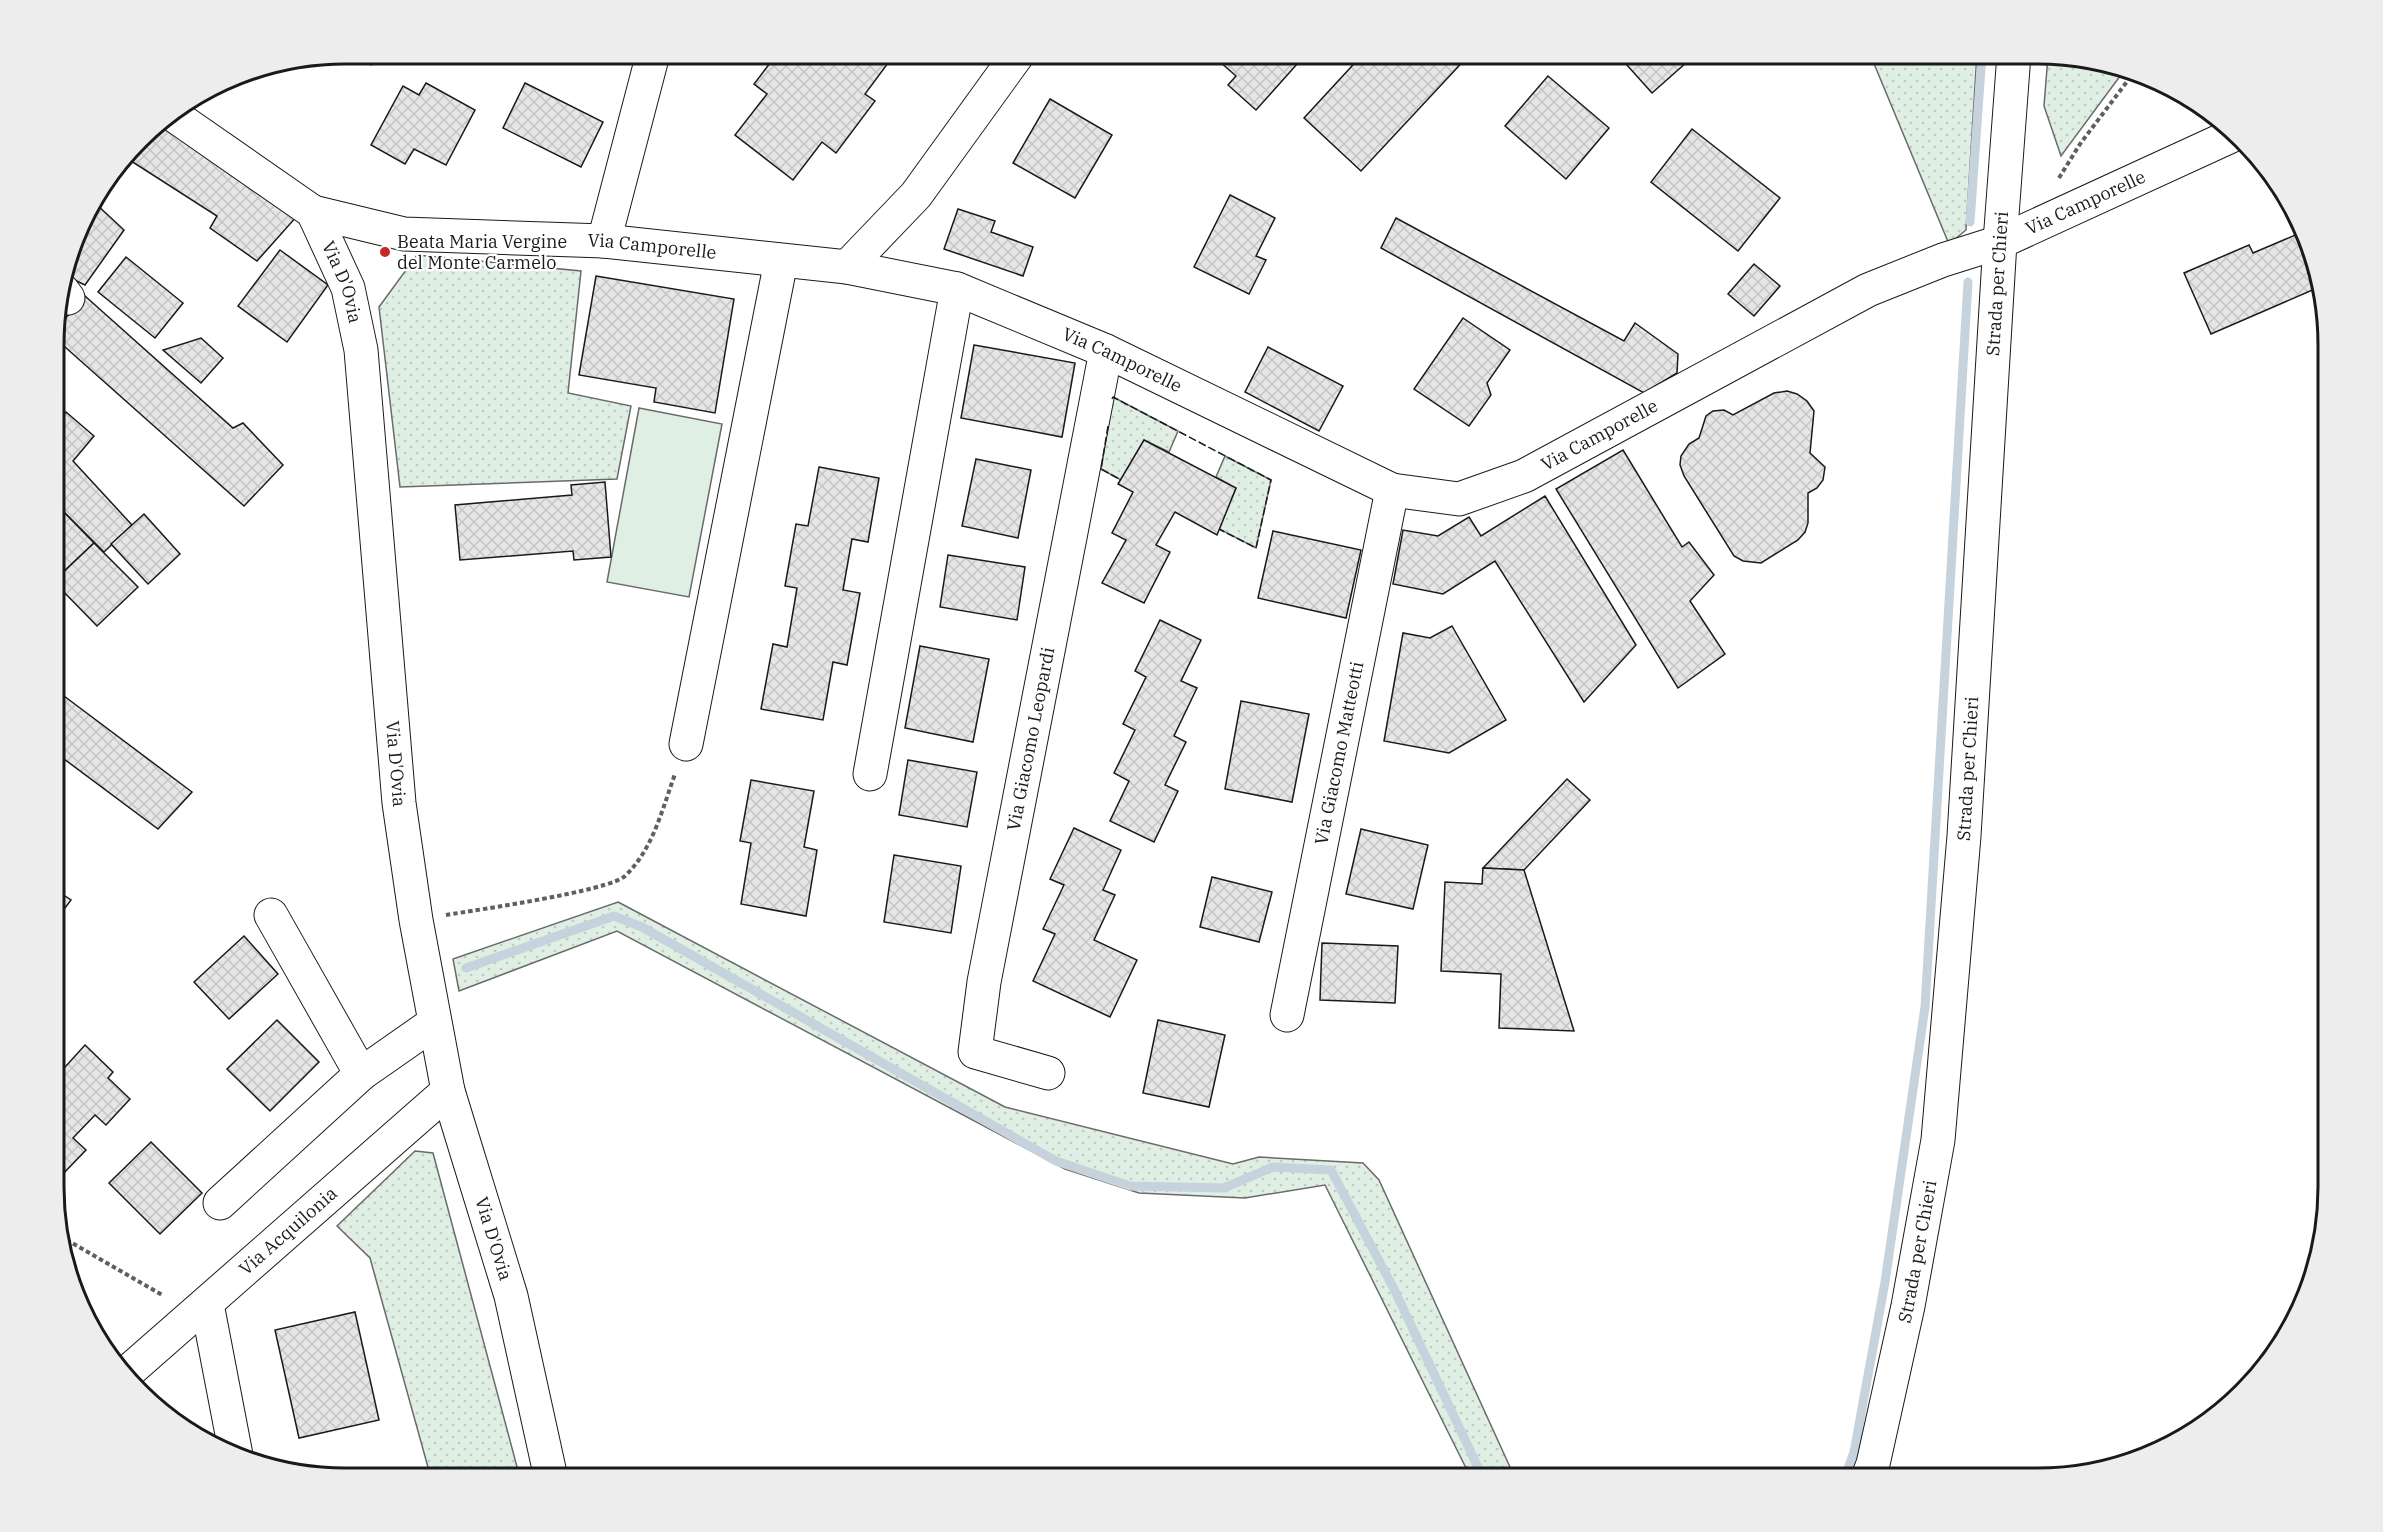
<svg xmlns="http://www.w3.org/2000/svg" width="2383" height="1532" viewBox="0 0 2383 1532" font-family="'IBM Plex Serif',serif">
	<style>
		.grass { fill: url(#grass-dots); stroke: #6a6a6a; stroke-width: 1.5 }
		.garden { fill: #e0efe3; stroke: #6a6a6a; stroke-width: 1.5 }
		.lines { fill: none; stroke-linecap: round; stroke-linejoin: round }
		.stream { stroke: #c6d2dc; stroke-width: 9 }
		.building { fill: url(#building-cross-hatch); stroke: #1a1a1a; stroke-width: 1.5 }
		.minor-casing { stroke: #1a1a1a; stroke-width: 35 }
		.major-casing { stroke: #1a1a1a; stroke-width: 35 }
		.path { stroke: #5f5f5f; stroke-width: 4; stroke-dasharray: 4.5 3; stroke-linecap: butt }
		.minor { stroke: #fff; stroke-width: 33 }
		.major { stroke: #fff; stroke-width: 33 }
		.fence { stroke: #1a1a1a; stroke-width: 1.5; stroke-dasharray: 8 3; stroke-linecap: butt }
		.poi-dot { fill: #c62828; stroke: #fff; stroke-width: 2 }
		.labels { text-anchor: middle; stroke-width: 4.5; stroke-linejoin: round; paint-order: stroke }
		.street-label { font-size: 18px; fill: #1a1a1a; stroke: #fff }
		.poi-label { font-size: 18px; fill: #1a1a1a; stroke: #fff; text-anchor: start }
		.rim { fill: none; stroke: #1a1a1a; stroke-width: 3 }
	</style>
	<defs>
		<pattern id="grass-dots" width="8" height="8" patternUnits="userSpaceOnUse" patternTransform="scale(1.5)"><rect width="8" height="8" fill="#e0efe3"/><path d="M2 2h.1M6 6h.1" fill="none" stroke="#c0ccc2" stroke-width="1.8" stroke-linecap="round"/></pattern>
		<pattern id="building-cross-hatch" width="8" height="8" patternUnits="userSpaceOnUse" patternTransform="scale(1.5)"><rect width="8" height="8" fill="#e6e6e6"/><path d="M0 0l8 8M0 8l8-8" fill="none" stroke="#c5c5c5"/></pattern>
	</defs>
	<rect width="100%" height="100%" fill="#fff"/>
	<!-- grass -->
	<g class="grass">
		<path d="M1870,54H1977L1966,230L1949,244Z"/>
		<path d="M2048,56L2126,68L2061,156L2044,106Z"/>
		<path d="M417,255L581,271L568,393L631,406L617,479L400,487L379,307Z"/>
		<path d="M1113,397L1178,431L1169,452L1144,440L1121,480L1101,469Z"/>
		<path d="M1225,456L1271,480L1256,548L1219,529L1236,488L1216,477Z"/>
		<path d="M618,902L1005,1107L1233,1164L1259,1157L1363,1163L1379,1180L1515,1478H1471L1325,1185L1245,1198L1139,1193L1065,1169L617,931L459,991L453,959Z"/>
		<path d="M415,1151L433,1153L520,1478H431L370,1258L337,1226Z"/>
	</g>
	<!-- garden -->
	<path class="garden" d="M639,408L722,424L689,597L607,582Z"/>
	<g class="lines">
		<!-- stream -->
		<g class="stream">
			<path d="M1970,222L1982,54"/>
			<path d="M466,968L614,916L642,927L1056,1161L1130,1186L1224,1188L1273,1167L1331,1170L1394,1289L1483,1478"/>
			<path d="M1845,1477L1854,1452L1885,1282L1925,1007L1968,282"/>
		</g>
	</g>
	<!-- building -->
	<g class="building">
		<path d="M357,54H380L371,65Z"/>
		<path d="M777,54L894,55L865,94L875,101L836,153L822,142L793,180L735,135L767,94L754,84Z"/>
		<path d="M1211,54H1306L1256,110L1228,85L1236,76Z"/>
		<path d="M1363,54H1470L1361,171L1304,118Z"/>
		<path d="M1617,54H1696L1652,93Z"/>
		<path d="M1548,76L1609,128L1566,179L1505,126Z"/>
		<path d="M426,83L475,110L446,165L414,149L405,164L371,145L403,86L419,95Z"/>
		<path d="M525,83L603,122L581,167L503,128Z"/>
		<path d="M1050,99L1112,135L1075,198L1013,163Z"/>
		<path d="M157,124L298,215L257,261L210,228L217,216L128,159L153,126Z"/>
		<path d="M1692,129L1780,198L1738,251L1651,182Z"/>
		<path d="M1230,195L1275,218L1256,256L1266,260L1249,294L1194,267Z"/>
		<path d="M95,203L124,230L85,285L66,276L84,216Z"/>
		<path d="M958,209L995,221L991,232L1033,247L1023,276L944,249Z"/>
		<path d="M1396,218L1624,341L1635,323L1678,354L1677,373L1644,393L1381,248Z"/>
		<path d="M2300,233L2317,288L2211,334L2184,273L2249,245L2253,253Z"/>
		<path d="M280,250L328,285L287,342L238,306Z"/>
		<path d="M126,257L183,303L155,338L98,292Z"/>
		<path d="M1754,264L1780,286L1754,316L1728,294Z"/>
		<path d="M596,276L734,299L715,413L654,402L656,388L579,375Z"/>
		<path d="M85,296L233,428L243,423L283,465L244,506L56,339V329Z"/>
		<path d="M1463,318L1510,350L1487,383L1491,395L1469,426L1414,389Z"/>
		<path d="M201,338L223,358L201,383L163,350Z"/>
		<path d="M974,345L1075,363L1062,437L961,418Z"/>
		<path d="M1268,347L1343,386L1319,431L1245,392Z"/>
		<path d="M1787,391L1797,394L1807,401L1814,411L1810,453L1825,467L1823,480L1817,488L1808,493V523L1805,532L1798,540L1761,563L1743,561L1734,556L1684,476L1680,465L1681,456L1689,444L1699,438L1706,416L1713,411L1724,410L1733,415L1774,393Z"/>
		<path d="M66,412L94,436L73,461L132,525L104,552L56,504V424Z"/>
		<path d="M1144,440L1236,488L1217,535L1175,512L1156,545L1170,552L1144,603L1102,583L1126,540L1112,533L1133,492L1118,484Z"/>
		<path d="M1623,450L1682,547L1689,542L1714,575L1690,601L1725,654L1678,688L1556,489Z"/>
		<path d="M976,459L1031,470L1018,538L962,526Z"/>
		<path d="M819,467L879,478L868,542L852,539L843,590L860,593L847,665L833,662L823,720L761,709L773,644L787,647L797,588L785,586L796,524L808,526Z"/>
		<path d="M605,482L611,557L574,560L573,551L460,560L455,505L572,495L571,485Z"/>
		<path d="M1545,496L1636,645L1584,702L1495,561L1443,594L1393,584L1403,530L1438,536L1469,517L1481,536Z"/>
		<path d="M56,504L94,543L61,574L56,570Z"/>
		<path d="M144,514L180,554L148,584L111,544Z"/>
		<path d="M1273,531L1361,550L1346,618L1258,598Z"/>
		<path d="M94,543L138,587L97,626L56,584V579Z"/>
		<path d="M948,555L1025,567L1017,620L940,607Z"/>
		<path d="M1160,620L1201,640L1181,681L1197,688L1174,736L1186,742L1165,785L1178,791L1154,842L1110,821L1129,781L1114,773L1135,730L1123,724L1146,677L1135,671Z"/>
		<path d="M1452,626L1506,720L1449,753L1384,741L1403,633L1430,638Z"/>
		<path d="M920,646L989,659L973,742L905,728Z"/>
		<path d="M56,690L192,792L158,829L56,753Z"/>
		<path d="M1241,701L1309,714L1292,802L1225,789Z"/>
		<path d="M908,760L977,772L967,827L899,815Z"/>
		<path d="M1567,779L1590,800L1524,870L1483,868Z"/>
		<path d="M751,780L814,791L804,847L817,850L806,916L741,904L751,843L740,841Z"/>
		<path d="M1074,828L1121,850L1103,890L1115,895L1094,940L1137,960L1110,1017L1033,981L1055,934L1043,929L1064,885L1050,879Z"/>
		<path d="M1361,829L1428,845L1413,909L1346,894Z"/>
		<path d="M894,855L961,866L951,933L884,922Z"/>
		<path d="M1483,868L1524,870L1574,1031L1499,1028L1501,974L1441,971L1445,882L1482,884Z"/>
		<path d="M1212,877L1272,892L1259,942L1200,927Z"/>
		<path d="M56,890L71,900L56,920Z"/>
		<path d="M244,936L278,974L229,1019L194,982Z"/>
		<path d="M1322,943L1398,946L1395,1003L1320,1000Z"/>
		<path d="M277,1020L319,1062L270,1111L227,1069Z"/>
		<path d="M1158,1020L1225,1035L1209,1107L1143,1093Z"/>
		<path d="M85,1045L113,1072L108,1078L130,1099L106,1125L95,1115L73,1138L86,1150L61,1176L56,1172V1077Z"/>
		<path d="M151,1142L202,1193L160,1234L109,1183Z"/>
		<path d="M355,1312L379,1420L299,1438L275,1330Z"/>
		<path d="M382,1471L384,1478H347Z"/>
	</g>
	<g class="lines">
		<defs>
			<g id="minor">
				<path id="s1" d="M172,114L313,212L348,288L361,350L399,803L416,920L448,1091L511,1296L551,1478"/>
				<path id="s2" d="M313,212L404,234L604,241L847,267L957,289L1106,351L1392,490L1459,499L1524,476L1868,290L1943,260L2000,242L2231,136"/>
				<path d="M604,241L653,54"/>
				<path d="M847,267L916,195L1018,54"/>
				<path d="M62,290L68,298"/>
				<path d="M686,744L781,261"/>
				<path d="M870,774L957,289"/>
				<path d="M271,915L361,1074L434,1023"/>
				<path id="s3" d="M1287,1015L1392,490"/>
				<path id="s4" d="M1048,1073L975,1052L984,982L1106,351"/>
				<path d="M220,1203L361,1074"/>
				<path d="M207,1304L236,1455"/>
				<path id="s5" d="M129,1371L448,1091"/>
			</g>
			<g id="major">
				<path id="s6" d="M1868,1477L1873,1464L1908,1306L1938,1140L1964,836L2000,242L2014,54"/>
			</g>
		</defs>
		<!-- minor casing -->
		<use href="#minor" class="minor-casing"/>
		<!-- major casing -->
		<use href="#major" class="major-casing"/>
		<!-- path -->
		<g class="path">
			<path d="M2059,178L2080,144L2135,71"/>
			<path d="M446,915C476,910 609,891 625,876C653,849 662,810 675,774"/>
			<path d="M60,1236L164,1296"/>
		</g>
		<!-- minor -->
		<use href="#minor" class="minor"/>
		<!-- major -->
		<use href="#major" class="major"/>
		<!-- fence -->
		<g class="fence">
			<path d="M1112,399L1113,397L1271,480L1256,548L1219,529"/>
			<path d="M1108,426L1101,469L1121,480"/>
		</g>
	</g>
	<!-- markers -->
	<circle class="poi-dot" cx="385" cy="252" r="6"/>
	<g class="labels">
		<!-- street labels -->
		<g class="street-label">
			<text dy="6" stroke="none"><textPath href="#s2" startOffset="1892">Via Camporelle</textPath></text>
			<text dy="6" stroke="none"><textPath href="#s2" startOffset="342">Via Camporelle</textPath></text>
			<text dy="6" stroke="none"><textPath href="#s1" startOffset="248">Via D'Ovia</textPath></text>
			<text dy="6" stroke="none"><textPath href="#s6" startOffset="1203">Strada per Chieri</textPath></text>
			<text dy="6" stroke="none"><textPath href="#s2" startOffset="830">Via Camporelle</textPath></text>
			<text dy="6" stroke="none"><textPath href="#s2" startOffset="1352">Via Camporelle</textPath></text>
			<text dy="6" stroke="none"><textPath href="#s4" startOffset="394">Via Giacomo Leopardi</textPath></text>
			<text dy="6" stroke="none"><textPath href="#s3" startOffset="267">Via Giacomo Matteotti</textPath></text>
			<text dy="6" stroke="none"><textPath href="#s1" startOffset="734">Via D'Ovia</textPath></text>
			<text dy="6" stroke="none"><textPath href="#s6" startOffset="717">Strada per Chieri</textPath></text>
			<text dy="6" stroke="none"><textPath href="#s5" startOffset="212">Via Acquilonia</textPath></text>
			<text dy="6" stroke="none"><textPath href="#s1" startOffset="1220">Via D'Ovia</textPath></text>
			<text dy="6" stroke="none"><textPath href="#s6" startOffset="231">Strada per Chieri</textPath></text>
		</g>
		<!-- poi labels -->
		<g class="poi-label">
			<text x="397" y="248">Beata Maria Vergine<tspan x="397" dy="21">del Monte Carmelo</tspan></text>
		</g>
	</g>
	<!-- crop -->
	<path d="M0 0H2383V1532H0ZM345 64H2037A281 281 0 0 1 2318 345V1187A281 281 0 0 1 2037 1468H345A281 281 0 0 1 64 1187V345A281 281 0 0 1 345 64Z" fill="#ededed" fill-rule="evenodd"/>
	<path class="rim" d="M345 64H2037A281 281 0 0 1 2318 345V1187A281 281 0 0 1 2037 1468H345A281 281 0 0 1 64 1187V345A281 281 0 0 1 345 64Z"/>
</svg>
